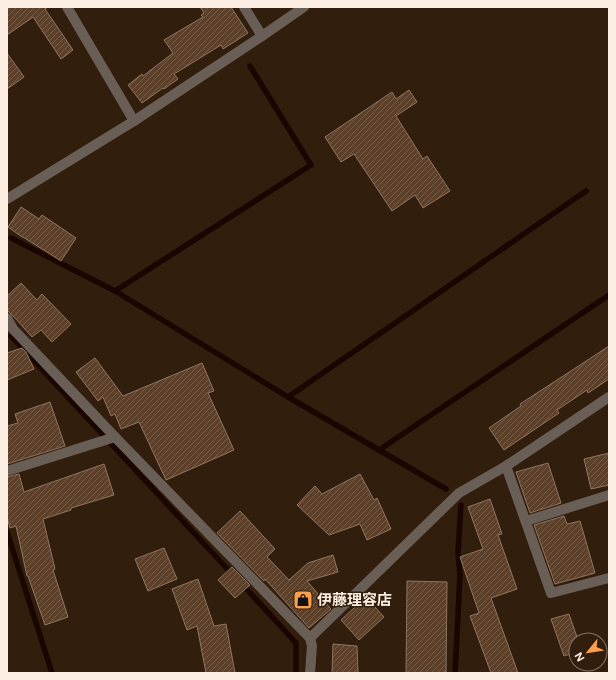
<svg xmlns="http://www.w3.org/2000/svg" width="616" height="680" viewBox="0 0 616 680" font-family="Figtree,'Noto Sans JP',sans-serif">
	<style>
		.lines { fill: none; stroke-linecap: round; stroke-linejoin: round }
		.stream { stroke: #1b0500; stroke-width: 5.5 }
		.building { fill: url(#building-hatch); stroke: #8e7663 }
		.street { stroke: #6a5f57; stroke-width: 10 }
		.labels { text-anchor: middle; stroke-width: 3; stroke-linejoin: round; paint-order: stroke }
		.poi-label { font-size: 15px; font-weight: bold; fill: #fceee3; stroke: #321e0d; text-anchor: start }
	</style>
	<defs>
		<pattern id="building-hatch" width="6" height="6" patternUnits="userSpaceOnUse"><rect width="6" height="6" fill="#5c4029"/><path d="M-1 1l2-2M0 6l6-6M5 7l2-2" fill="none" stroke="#745c48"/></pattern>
	</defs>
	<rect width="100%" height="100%" fill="#321e0d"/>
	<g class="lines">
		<!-- stream -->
		<g class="stream">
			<path d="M11,238L115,291L288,397L446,489"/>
			<path d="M115,291L311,165L250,66"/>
			<path d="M11,336L233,575"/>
			<path d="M288,397L586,191"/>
			<path d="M379,450L609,295"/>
			<path d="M7,532L52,673"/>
			<path d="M241,583L296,643V673"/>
			<path d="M455,673L460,575L458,553L461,505"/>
		</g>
	</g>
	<!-- building -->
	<g class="building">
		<path d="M7,7H48L45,9L73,50L61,59L33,17L7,35Z"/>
		<path d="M200,7H231L248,33L223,49L221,45L174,74L178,79L164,89L163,88L142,103L128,85L142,74L143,76L173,53L164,40L203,17L201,15L204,13Z"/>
		<path d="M7,53L24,77L7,89Z"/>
		<path d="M409,90L417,102L396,116L423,159L427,156L450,191L423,208L415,195L392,211L354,154L341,162L325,137L392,92L396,99Z"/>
		<path d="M21,207L39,219L42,215L76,238L61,261L23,237H22L8,227Z"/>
		<path d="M21,283L37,300L42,294L71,324L52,342L41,330L32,337L15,318L7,310V296Z"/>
		<path d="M609,346V379L588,393L587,390L557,410L559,413L504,450L489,428L521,406L520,404L574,369Z"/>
		<path d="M22,348L26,352L34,369L7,380V353Z"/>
		<path d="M95,358L123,396L202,363L214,391L208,393L234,450L166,480L139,422L121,429L115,414L111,416L103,397L98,401L76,372Z"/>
		<path d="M50,402L65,446L7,464V426L18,423L15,414Z"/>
		<path d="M609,453V485L591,489L584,459Z"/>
		<path d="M548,463L561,503L530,513L516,472Z"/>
		<path d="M104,464L114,495L71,508V510L43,519L55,569L53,570L68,617L45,625L28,576H27L16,526L10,528L7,517V477L19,474L24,492Z"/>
		<path d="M360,474L374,500L377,498L391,529L367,540L360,524L329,535L297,505L315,486L322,494Z"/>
		<path d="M490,499L502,534L498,535L517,589L491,598L518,673H491L470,616L479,613L460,557L483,549L468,507Z"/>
		<path d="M240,511L275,549L267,557L289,580L308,563L333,555L338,572L307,581L331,609L309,628L265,579L264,581L217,533Z"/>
		<path d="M564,516L567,524L580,521L595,573L555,584L534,525Z"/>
		<path d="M164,548L177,579L148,591L135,559Z"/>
		<path d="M232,567L250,585L235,598L218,580Z"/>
		<path d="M198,579L214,626L226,624L235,673H206L197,626L187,630L172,589Z"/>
		<path d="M407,581L447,582L446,673H406Z"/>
		<path d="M366,597L384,617L359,640L341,620Z"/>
		<path d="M569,614L578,640H576V652L564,656L551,619Z"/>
		<path d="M333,644L357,646L358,673H332Z"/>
	</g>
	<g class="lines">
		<!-- street -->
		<g class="street">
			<path d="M67,7L134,121"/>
			<path d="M244,7L262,36"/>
			<path d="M7,199L134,121L262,36L304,7"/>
			<path d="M7,318L13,329L115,437L310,638L312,646L310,673"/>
			<path d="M506,466L551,593L609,578"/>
			<path d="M7,471L115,437"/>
			<path d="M526,521L609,495"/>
			<path d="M310,638L459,493L506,466L609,397"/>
		</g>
	</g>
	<!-- icons -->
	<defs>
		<symbol id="shop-square" viewBox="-11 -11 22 22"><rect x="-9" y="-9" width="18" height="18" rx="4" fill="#f99f4d" stroke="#321e0d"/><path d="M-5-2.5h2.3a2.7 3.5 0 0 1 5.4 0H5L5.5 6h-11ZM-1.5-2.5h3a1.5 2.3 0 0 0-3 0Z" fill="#111"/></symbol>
	</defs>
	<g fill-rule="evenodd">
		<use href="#shop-square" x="292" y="589" width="22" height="22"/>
	</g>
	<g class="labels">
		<!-- poi labels -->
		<g class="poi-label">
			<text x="317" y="605">伊藤理容店</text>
		</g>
	</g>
	<!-- border -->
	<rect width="616" height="680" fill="none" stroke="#fceee3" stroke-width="16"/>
	<!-- north arrow -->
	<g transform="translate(588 652) rotate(240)"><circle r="19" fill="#321e0d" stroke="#837163"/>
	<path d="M0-3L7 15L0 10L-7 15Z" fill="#f99f4d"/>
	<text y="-6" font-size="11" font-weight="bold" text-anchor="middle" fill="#fceee3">N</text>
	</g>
</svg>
